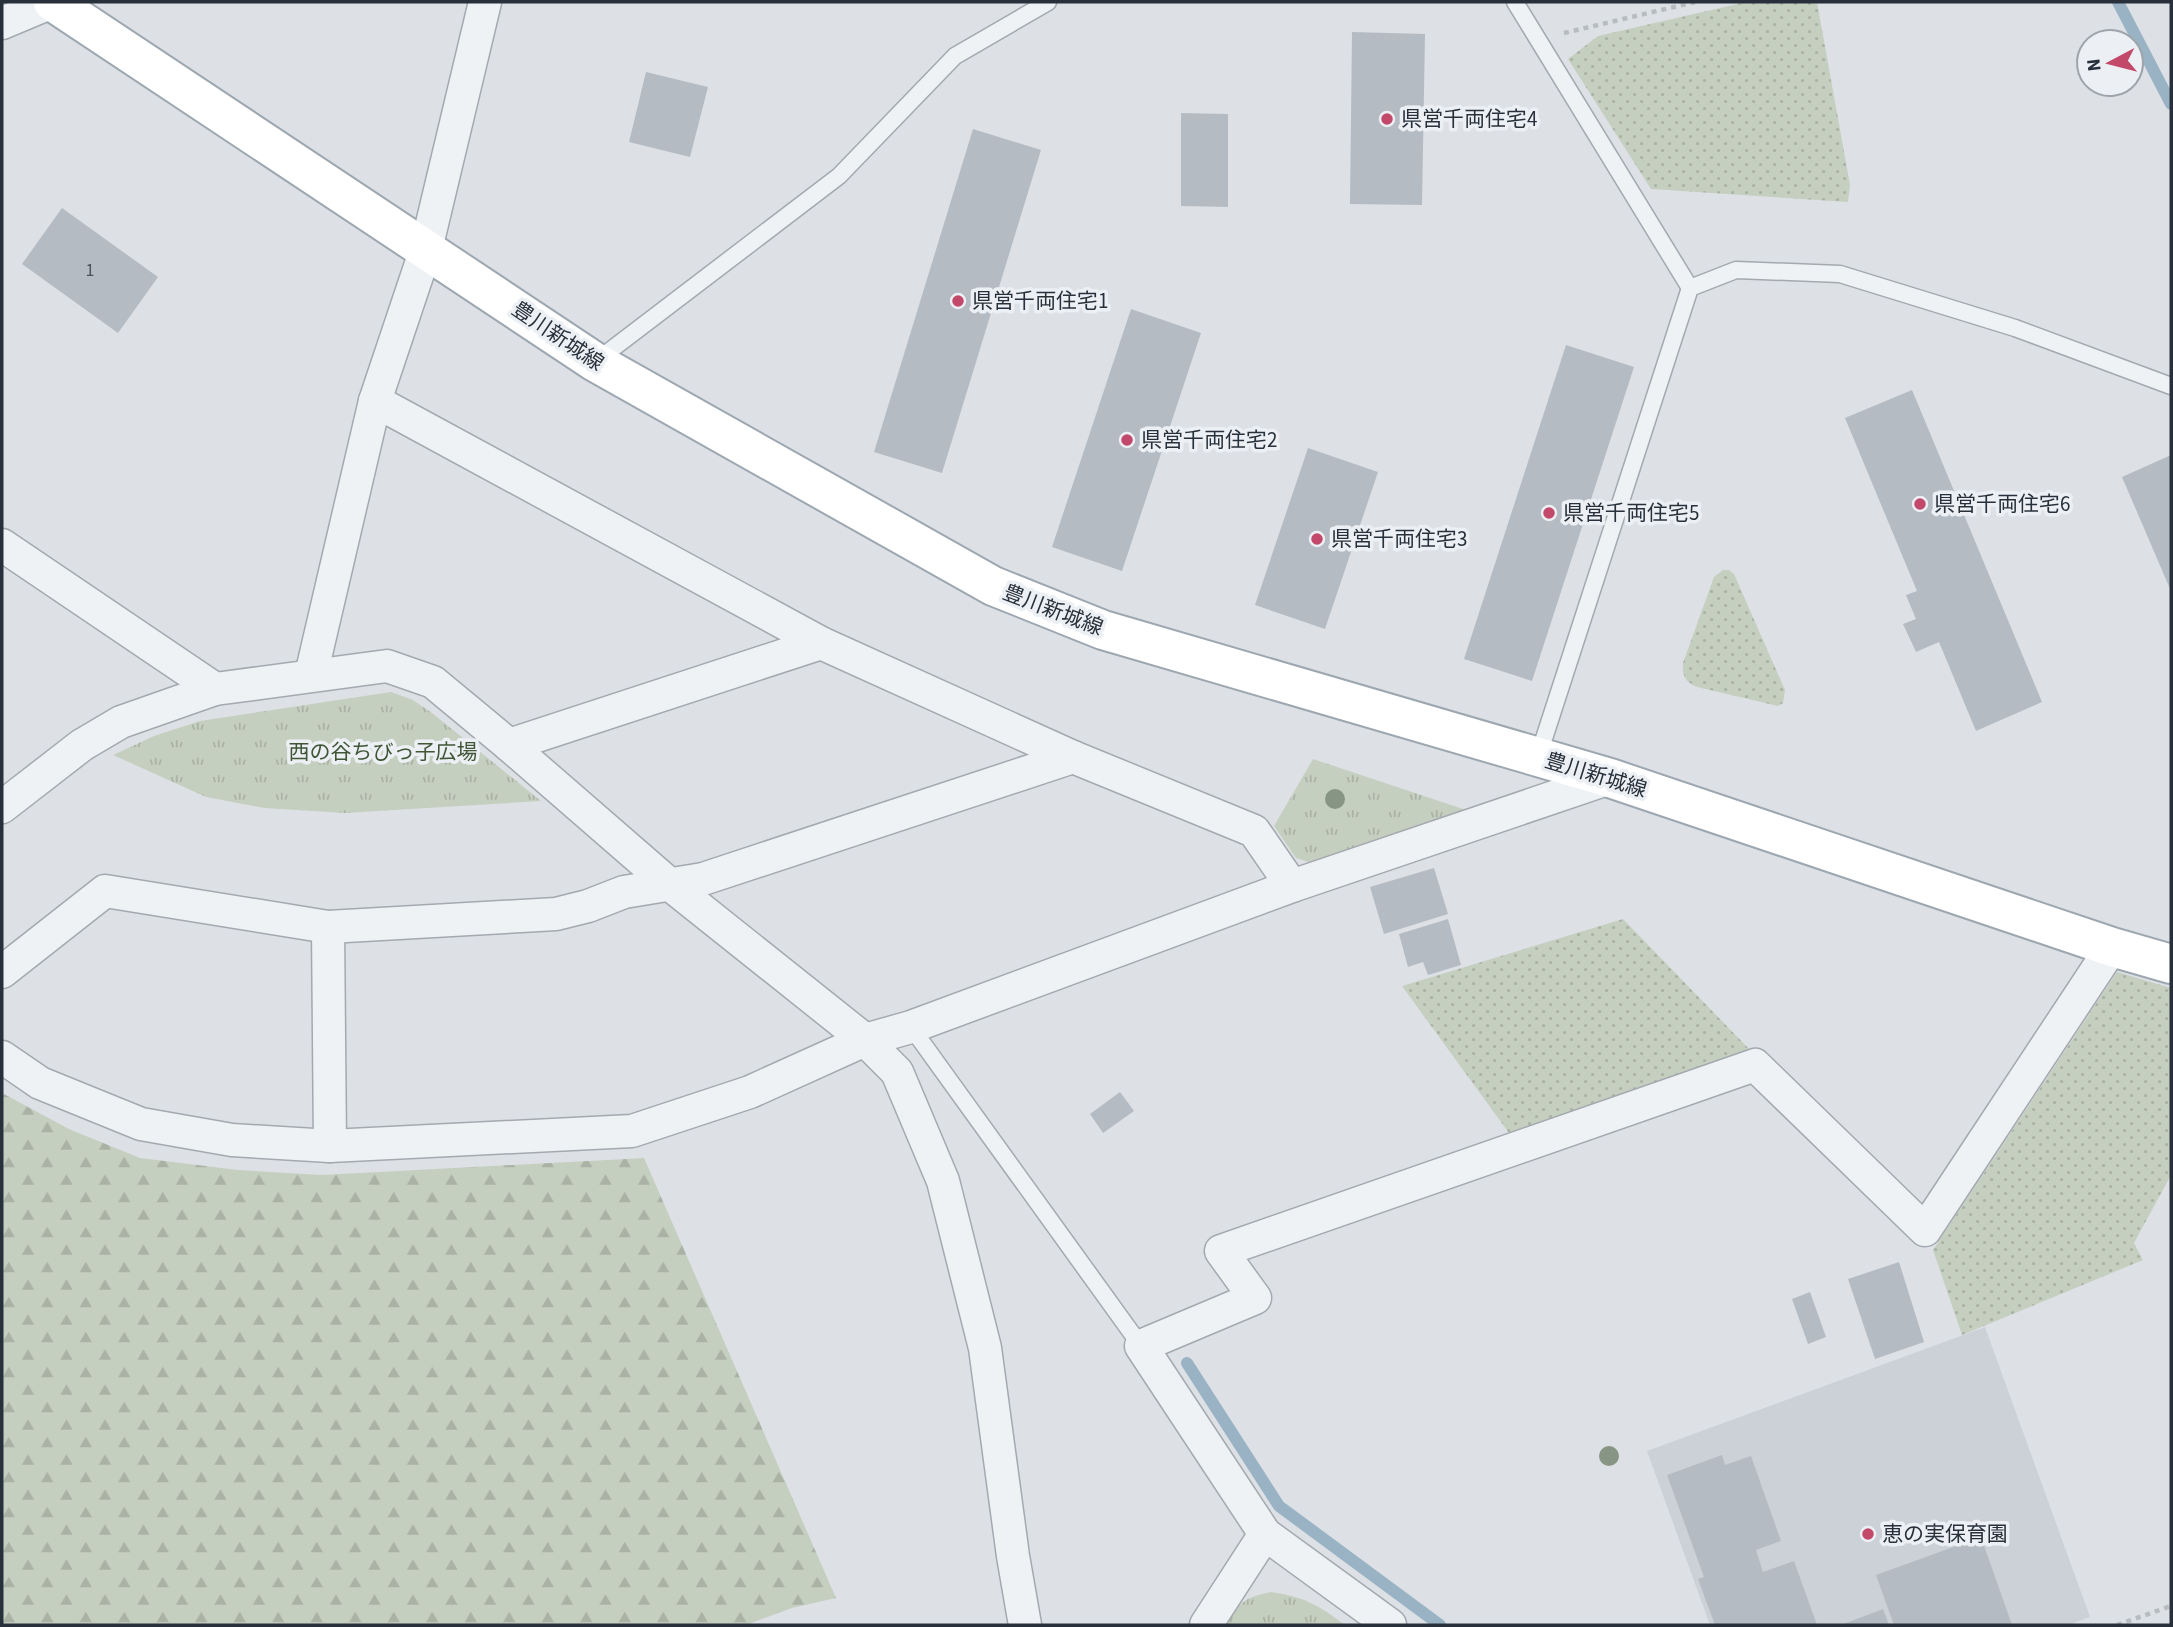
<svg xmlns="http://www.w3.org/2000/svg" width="2173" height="1627" viewBox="0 0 2173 1627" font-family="'Source Sans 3','Noto Sans JP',sans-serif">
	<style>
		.built { fill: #cbd1d7 }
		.grass { fill: url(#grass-dots) }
		.forest { fill: url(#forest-firs) }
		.park { fill: url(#park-tufts) }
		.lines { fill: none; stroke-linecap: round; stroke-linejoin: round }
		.stream { stroke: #9ab3c4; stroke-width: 12 }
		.building { fill: #b4bbc2 }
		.service-casing { stroke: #a3a9af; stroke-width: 19 }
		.minor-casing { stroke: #a3a9af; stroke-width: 35 }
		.primary-casing { stroke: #9da7b0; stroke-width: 42 }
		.path { stroke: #b7bcc0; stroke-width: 4.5; stroke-dasharray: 5 5; stroke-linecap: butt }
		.service { stroke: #eff2f4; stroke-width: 16 }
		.minor { stroke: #eff2f4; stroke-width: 32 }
		.primary { stroke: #fff; stroke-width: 38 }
		.tree { fill: #879585 }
		.poi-dot { fill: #c3496b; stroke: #ecf0f4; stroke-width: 2.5 }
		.labels { text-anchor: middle; stroke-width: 7; stroke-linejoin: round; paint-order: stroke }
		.number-label { font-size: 18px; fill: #4b545d }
		.poi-label { font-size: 21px; fill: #28313b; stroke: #ecf0f4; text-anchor: start }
		.street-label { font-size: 21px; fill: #28313b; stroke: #ecf0f4 }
		.park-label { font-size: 21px; fill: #405636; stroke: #ecf0f4 }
	</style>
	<defs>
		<pattern id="grass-dots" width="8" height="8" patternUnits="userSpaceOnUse" patternTransform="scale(1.75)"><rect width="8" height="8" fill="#c5cfbf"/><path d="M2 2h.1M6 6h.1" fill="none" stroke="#a9b2a5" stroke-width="1.8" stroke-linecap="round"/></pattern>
		<pattern id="forest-firs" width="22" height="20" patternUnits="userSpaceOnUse" patternTransform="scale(1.75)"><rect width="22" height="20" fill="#c5cfbf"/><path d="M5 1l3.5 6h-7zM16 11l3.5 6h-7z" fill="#a9b2a5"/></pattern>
		<pattern id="park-tufts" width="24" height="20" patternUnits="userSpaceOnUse" patternTransform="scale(1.75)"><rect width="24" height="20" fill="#c5cfbf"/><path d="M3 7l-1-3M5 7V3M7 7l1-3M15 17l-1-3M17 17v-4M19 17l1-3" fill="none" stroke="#a9b2a5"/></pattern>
	</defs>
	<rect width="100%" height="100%" fill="#dde1e6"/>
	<!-- built -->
	<path class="built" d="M1985,1327L2090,1617L2068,1625H1710L1647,1451Z"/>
	<!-- grass -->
	<g class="grass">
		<path d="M1746,2H1817L1850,185L1848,202L1651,189L1568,59L1598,36Z"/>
		<path d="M1723,570H1729L1734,574L1785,690L1783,703L1778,706L1697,687C1685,682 1682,675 1683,663L1714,577Z"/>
		<path d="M1623,919L1750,1050L1509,1133L1402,986Z"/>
		<path d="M2117,972L2171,988V1175L2134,1243L2143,1260L1962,1335L1933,1250Z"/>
	</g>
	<!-- forest -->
	<path class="forest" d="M2,1093L69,1129L140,1158L238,1170L322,1175L644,1158L836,1598L792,1608L746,1625H2Z"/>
	<!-- park -->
	<g class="park">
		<path d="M391,692L413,700L432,713L541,801L345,813L264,808L206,797L113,755L154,736L200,721Z"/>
		<path d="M1313,759L1472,812L1318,865L1296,858L1274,826Z"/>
		<path d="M1271,1592C1305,1597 1318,1605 1345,1625H1224C1238,1603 1245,1597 1271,1592Z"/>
	</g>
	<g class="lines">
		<!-- stream -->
		<g class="stream">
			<path d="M2118,2L2171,104"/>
			<path d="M1187,1363L1279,1506L1440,1625"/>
		</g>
	</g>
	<!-- building -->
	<g class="building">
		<path d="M1352,32L1425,34L1422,205L1350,204Z"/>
		<path d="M646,72L708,87L690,157L629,142Z"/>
		<path d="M1181,113L1228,114V207L1181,206Z"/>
		<path d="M973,129L1041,150L942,473L874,452Z"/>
		<path d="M62,208L158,277L118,333L22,264Z"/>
		<path d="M1131,309L1201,333L1122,571L1052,547Z"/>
		<path d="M1566,345L1634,367L1532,681L1464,659Z"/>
		<path d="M1912,390L2042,702L1976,731L1939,642L1916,652L1903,624L1916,619L1906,595L1917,591L1845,418Z"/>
		<path d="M1308,448L1378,472L1325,629L1255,605Z"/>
		<path d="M2171,455V591L2122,477Z"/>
		<path d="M1434,868L1448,914L1384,934L1370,887Z"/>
		<path d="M1448,919L1461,965L1428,975L1423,962L1408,967L1399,934Z"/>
		<path d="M1120,1092L1134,1111L1103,1133L1090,1114Z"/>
		<path d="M1899,1262L1924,1342L1875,1359L1848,1279Z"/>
		<path d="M1810,1292L1826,1337L1808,1344L1792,1299Z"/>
		<path d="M1722,1455L1725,1465L1751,1456L1781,1541L1756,1550L1763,1572L1794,1561L1817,1625H1715L1698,1579L1704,1577L1667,1475Z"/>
		<path d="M1981,1537L2012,1625H1894L1876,1575Z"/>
		<path d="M1883,1609L1889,1625H1841Z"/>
	</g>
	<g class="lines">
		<defs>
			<g id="service">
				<path d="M1515,2L1690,288"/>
				<path d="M595,362L839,176L955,56L1048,2"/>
				<path d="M1538,757L1690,288L1736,270L1840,274L2015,328L2171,386"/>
				<path d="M911,1027L1141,1346"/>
			</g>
			<g id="minor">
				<path d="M2,23L52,2"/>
				<path d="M375,401L821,643L1073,757L1254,831L1292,886"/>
				<path d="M2,545L215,689"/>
				<path d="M311,675L375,401L426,249L485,2"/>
				<path d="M509,745L821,643"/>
				<path d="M2,807L82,745L121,722L215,689L387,666L433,682L509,745L668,883L865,1040L897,1072L943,1181L985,1348L1013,1556L1025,1625"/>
				<path d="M328,927L330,1146"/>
				<path d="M2,972L105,891L328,927L556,914L588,906L624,892L703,879L1073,757"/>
				<path d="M2,1057L40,1083L141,1124L232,1140L330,1146L632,1131L750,1092L865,1040L911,1027L1292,886L1610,778"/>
				<path d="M1206,1625L1265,1534"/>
				<path d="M1390,1625L1265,1534L1141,1346L1255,1298L1221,1251L1755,1065L1925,1230L2112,947"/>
			</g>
			<path id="primary" d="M53,2L595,362L993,586L1103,630L1610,778L2112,947L2171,964"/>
		</defs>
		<!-- service casing -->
		<use href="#service" class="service-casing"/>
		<!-- minor casing -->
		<use href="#minor" class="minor-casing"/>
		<!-- primary casing -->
		<use href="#primary" class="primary-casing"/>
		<!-- path -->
		<g class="path">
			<path d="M1564,33L1695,2"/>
			<path d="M2117,1625L2171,1606"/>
		</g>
		<!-- service -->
		<use href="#service" class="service"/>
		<!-- minor -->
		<use href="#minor" class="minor"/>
		<!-- primary -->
		<use href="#primary" class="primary"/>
	</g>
	<!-- trees -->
	<g class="tree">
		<circle cx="1335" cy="799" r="10"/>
		<circle cx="1609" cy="1456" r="10"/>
	</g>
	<!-- markers -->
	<g class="poi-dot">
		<circle cx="1387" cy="119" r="7"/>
		<circle cx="958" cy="301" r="7"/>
		<circle cx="1127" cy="440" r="7"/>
		<circle cx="1920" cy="504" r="7"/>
		<circle cx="1549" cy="513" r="7"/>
		<circle cx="1317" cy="539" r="7"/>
		<circle cx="1868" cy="1534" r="7"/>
	</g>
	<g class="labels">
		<!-- number labels -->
		<g class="number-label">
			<text x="90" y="276">1</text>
		</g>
		<!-- poi labels -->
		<g class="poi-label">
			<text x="1401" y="126">県営千両住宅4</text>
			<text x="972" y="308">県営千両住宅1</text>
			<text x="1141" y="447">県営千両住宅2</text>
			<text x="1934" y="511">県営千両住宅6</text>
			<text x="1563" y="520">県営千両住宅5</text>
			<text x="1331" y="546">県営千両住宅3</text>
			<text x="1882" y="1541">恵の実保育園</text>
		</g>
		<!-- street labels -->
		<g class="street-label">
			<text transform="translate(558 336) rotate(34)" y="7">豊川新城線</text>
			<text transform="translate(1053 610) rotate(21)" y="7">豊川新城線</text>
			<text transform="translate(1596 775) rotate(17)" y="7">豊川新城線</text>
		</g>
		<!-- park labels -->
		<g class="park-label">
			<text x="383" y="759">西の谷ちびっ子広場</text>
		</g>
	</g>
	<!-- border -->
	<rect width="2173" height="1627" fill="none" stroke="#28313b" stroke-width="7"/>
	<!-- north arrow -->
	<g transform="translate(2110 63) rotate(263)"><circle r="33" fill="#ecf0f4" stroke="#9ea4aa" stroke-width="2"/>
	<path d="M0-5L12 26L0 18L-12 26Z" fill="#c3496b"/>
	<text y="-10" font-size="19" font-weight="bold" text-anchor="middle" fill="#28313b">N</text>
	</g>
</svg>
